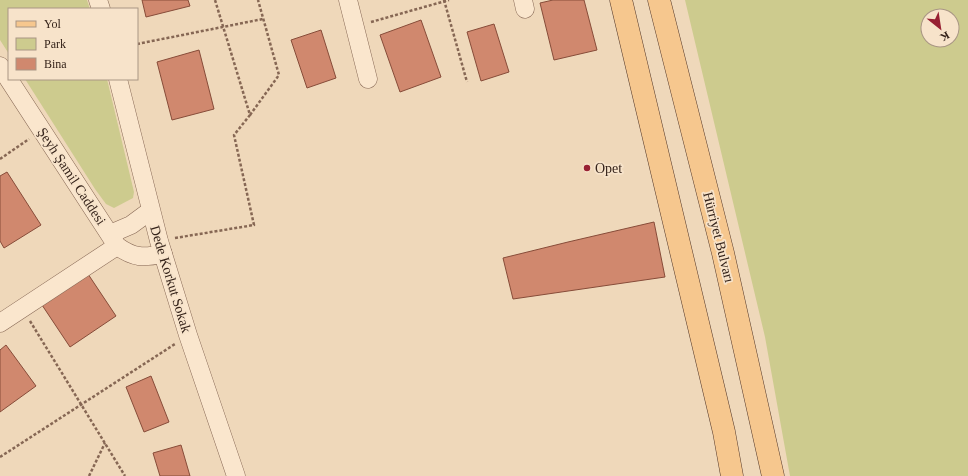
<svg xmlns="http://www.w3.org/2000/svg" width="968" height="476" viewBox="0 0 968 476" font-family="'Times New Roman',serif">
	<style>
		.green { fill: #cdcb8e; fill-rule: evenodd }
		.building { fill: #d0886e; stroke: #874c39 }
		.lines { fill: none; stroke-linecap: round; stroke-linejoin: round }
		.street-casing { stroke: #866754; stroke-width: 19 }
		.primary-casing { stroke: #533729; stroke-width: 23 }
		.path { stroke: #866754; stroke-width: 2.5; stroke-dasharray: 3 2; stroke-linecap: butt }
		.street { stroke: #fae6cd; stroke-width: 18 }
		.primary { stroke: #f6c78e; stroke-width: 22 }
		.poi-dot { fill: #982133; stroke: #f7e3ca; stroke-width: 1.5 }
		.labels { text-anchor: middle; stroke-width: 3.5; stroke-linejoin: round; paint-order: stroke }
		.poi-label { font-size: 14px; fill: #35231a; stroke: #f7e3ca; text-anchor: start }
		.street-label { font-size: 14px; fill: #35231a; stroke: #f7e3ca }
	</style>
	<rect width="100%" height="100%" fill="#efd8ba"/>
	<!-- green -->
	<g class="green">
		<path d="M0,0H87L90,9H9V54L0,40Z"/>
		<path d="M685,0H968V476H790L765,337ZM928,16H952V40H928Z"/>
		<path d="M25,79H107L134,192L133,198L114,208L106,204L95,189Z"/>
	</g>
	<!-- building -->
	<g class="building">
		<path d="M142,0H188L190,6L146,17Z"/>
		<path d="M553,0H584L597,50L554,60L540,3Z"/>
		<path d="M421,20L441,77L400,92L380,35Z"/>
		<path d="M494,24L509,72L481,81L467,32Z"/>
		<path d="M321,30L336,78L307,88L291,40Z"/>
		<path d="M199,50L214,109L172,120L157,62Z"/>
		<path d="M7,172L41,225L4,248L0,241V176Z"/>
		<path d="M654,222L665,277L513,299L503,258L568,242Z"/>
		<path d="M88,274L116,316L70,347L42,305Z"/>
		<path d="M6,345L36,386L0,412V350Z"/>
		<path d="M151,376L169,422L144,432L126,387Z"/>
		<path d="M181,445L190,476H160L153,453Z"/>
	</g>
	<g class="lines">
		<defs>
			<g id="street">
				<path d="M98,0L101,9"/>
				<path d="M348,0L368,79"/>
				<path d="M523,0L525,9"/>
				<path d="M0,66L117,246C134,258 143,258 163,254"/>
				<path d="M118,79L159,241L188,335L236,476"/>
				<path d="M110,234L131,225L150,211"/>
				<path d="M0,323L117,246"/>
			</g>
			<g id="primary">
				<path d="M621,0L724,432L732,476"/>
				<path d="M659,0L723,253L773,476"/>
			</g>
		</defs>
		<!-- street casing -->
		<use href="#street" class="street-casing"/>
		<!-- primary casing -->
		<use href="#primary" class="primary-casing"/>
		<!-- path -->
		<g class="path">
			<path d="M444,0L467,82"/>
			<path d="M371,22L449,0"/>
			<path d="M137,44L263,19"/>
			<path d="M250,115L279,75L258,0"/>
			<path d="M0,159L29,139"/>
			<path d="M175,238L254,225L234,135L250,115L215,0"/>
			<path d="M30,321L125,476"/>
			<path d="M0,457L175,344"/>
			<path d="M89,476L105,443"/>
		</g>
		<!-- street -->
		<use href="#street" class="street"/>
		<!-- primary -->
		<use href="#primary" class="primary"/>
	</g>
	<!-- markers -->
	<circle class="poi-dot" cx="587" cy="168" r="4"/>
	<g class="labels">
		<!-- poi labels -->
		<g class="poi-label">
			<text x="595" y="173">Opet</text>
		</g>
		<!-- street labels -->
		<g class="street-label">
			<text transform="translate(72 176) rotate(57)" y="5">Şeyh Şamil Caddesi</text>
			<text transform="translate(719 237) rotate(76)" y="5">Hürriyet Bulvarı</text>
			<text transform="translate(171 279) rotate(73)" y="5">Dede Korkut Sokak</text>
		</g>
	</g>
	<!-- legend -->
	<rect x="8" y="8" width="130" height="72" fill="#f7e3ca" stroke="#a99684"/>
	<rect x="16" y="21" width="20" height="6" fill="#f6c78e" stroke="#a99684"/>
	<text x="44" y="28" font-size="12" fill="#35231a">Yol</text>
	<rect x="16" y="38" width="20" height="12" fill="#cdcb8e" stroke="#a99684"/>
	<text x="44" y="48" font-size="12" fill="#35231a">Park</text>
	<rect x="16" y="58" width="20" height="12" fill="#d0886e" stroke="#a99684"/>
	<text x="44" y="68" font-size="12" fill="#35231a">Bina</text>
	<!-- north arrow -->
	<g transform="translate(940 28) rotate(150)"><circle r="19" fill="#f7e3ca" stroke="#a99684"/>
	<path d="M0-3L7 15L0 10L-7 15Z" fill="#982133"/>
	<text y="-6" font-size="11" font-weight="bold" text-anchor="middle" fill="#35231a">K</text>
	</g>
</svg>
